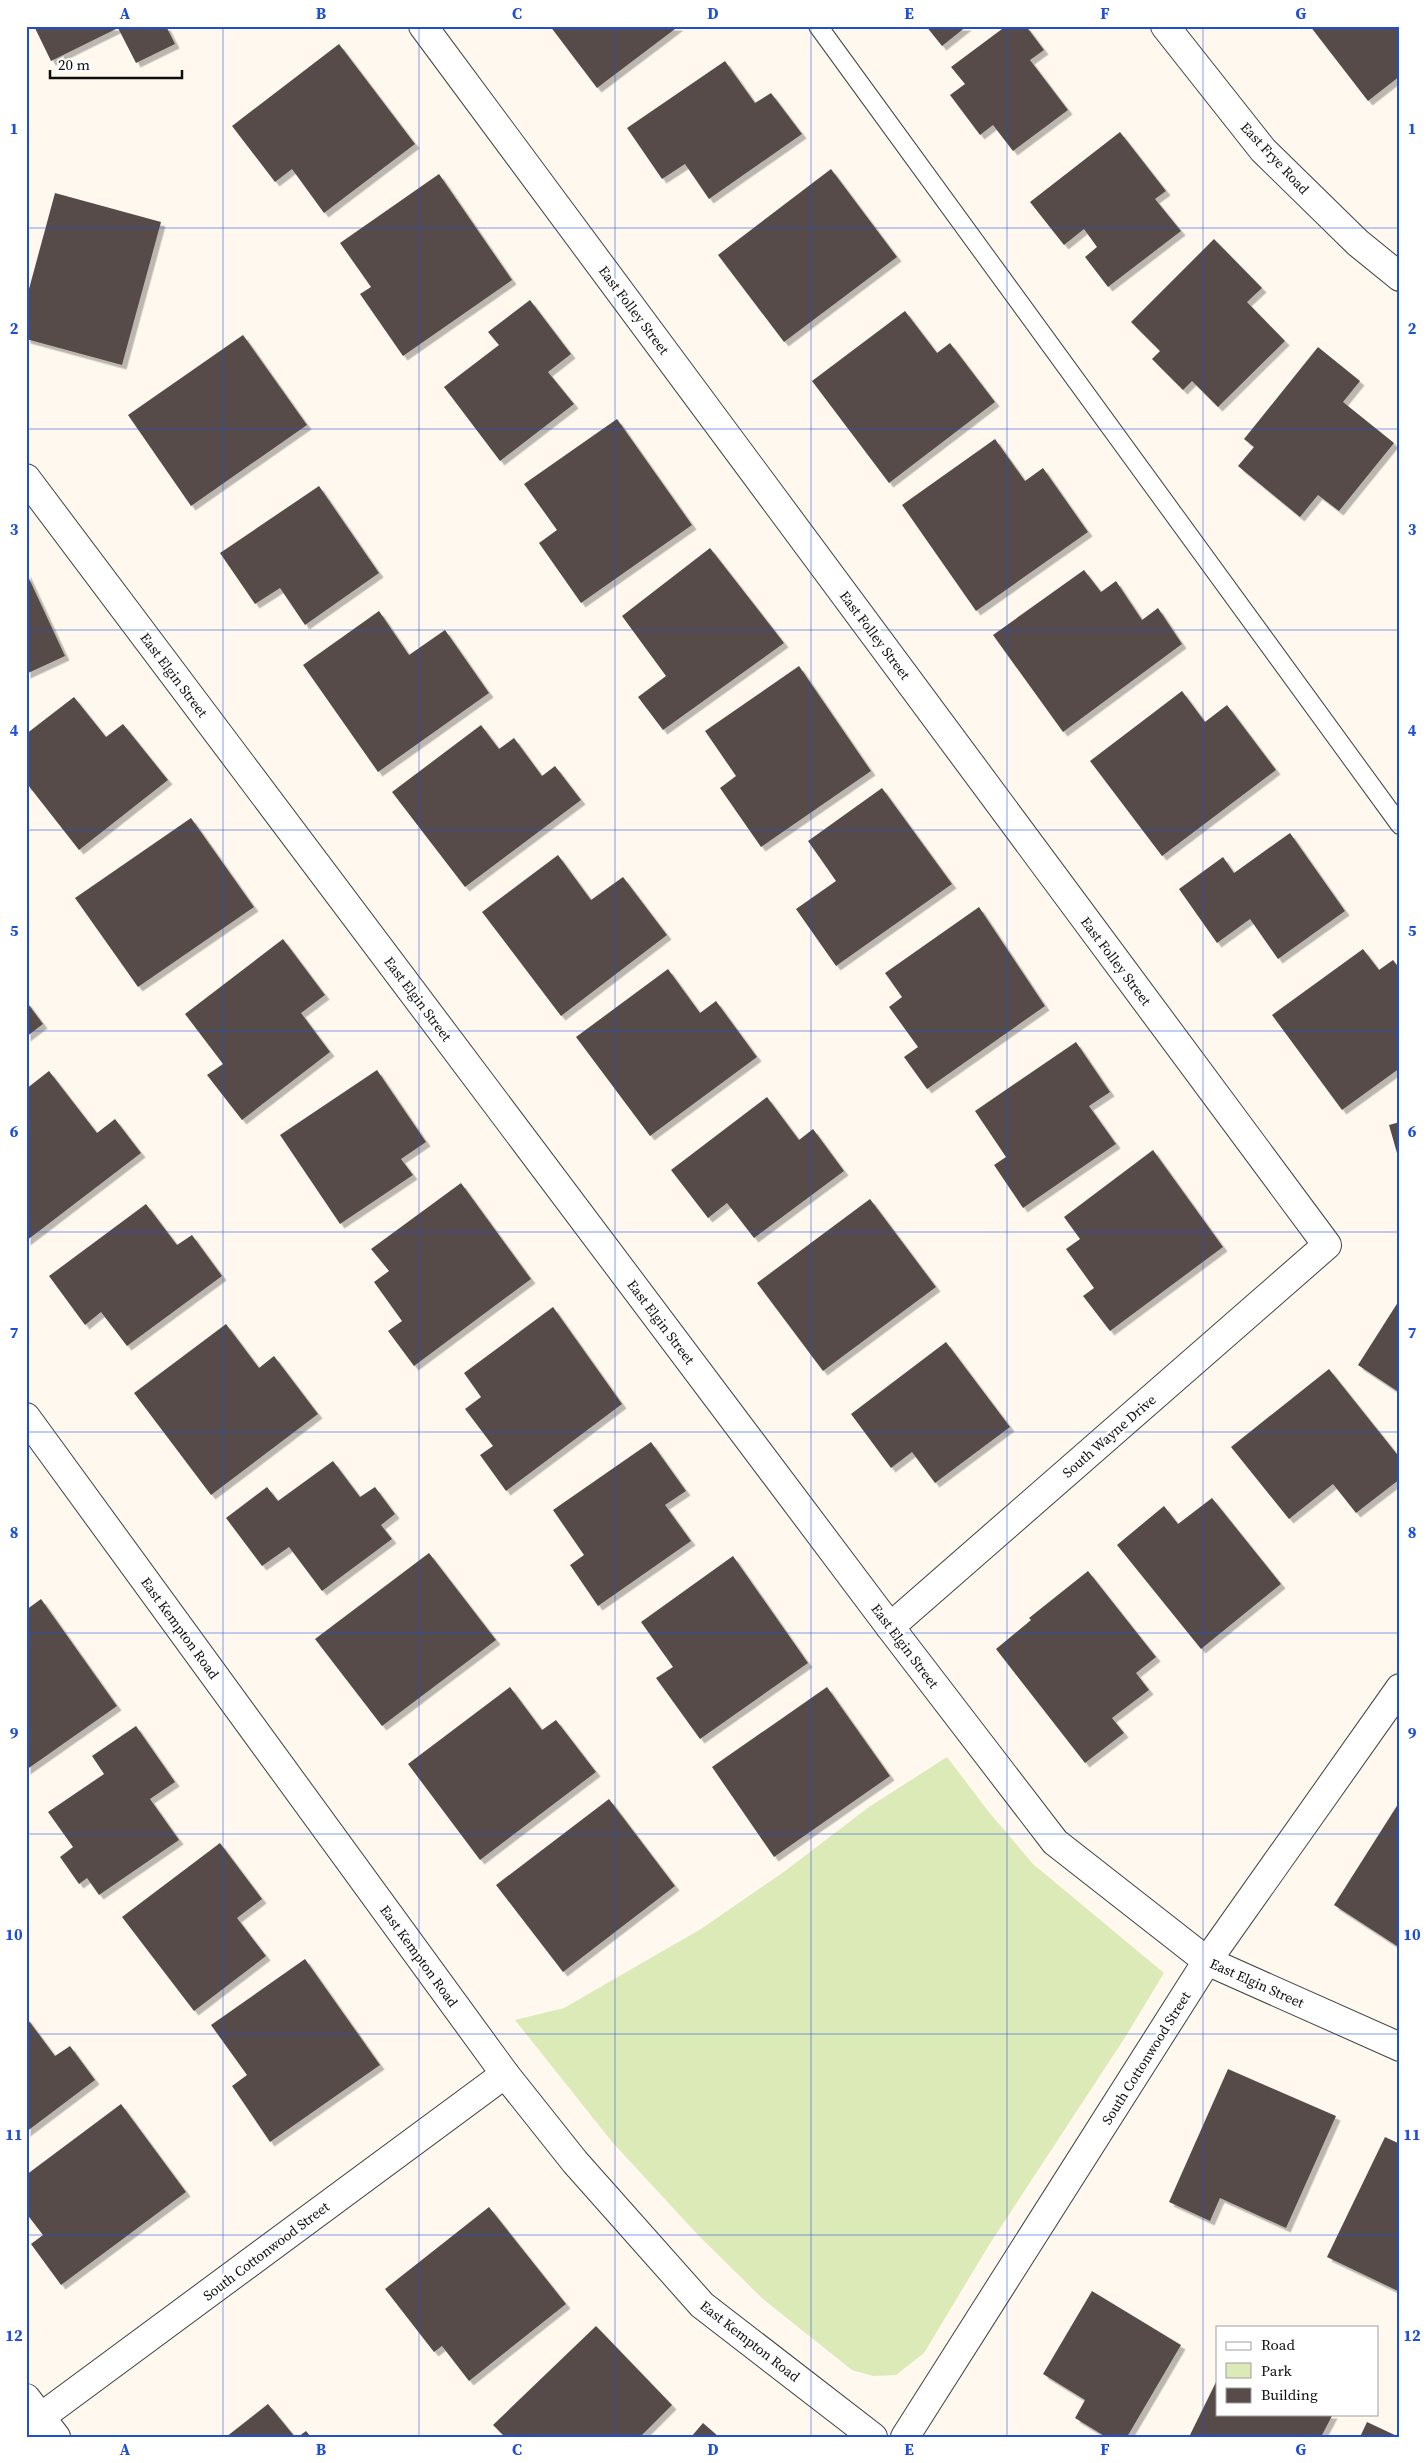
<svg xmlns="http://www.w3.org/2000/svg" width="1426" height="2463" viewBox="0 0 1426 2463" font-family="'Source Serif 4',serif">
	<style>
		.green { fill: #dceab7 }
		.building { fill: #574c4a; filter: url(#shadow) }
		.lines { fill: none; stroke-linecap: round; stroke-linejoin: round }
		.service-casing { stroke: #414141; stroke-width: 20 }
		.minor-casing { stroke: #414141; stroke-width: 30 }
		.tertiary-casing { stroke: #414141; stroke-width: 30 }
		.service { stroke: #fff; stroke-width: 18 }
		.minor { stroke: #fff; stroke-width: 28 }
		.tertiary { stroke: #fff; stroke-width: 28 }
		.grid { fill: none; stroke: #1d4ed8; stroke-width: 1; stroke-opacity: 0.55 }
		.labels { text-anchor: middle; stroke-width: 5; stroke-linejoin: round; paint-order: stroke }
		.street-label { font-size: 14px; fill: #0e0e0e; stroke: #fff }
		.neatline { fill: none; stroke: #1d4ed8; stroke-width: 2 }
		.grid-label { font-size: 16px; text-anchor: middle; font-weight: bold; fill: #1d4ed8 }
	</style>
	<defs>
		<filter id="shadow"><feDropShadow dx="4.5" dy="4.5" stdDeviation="0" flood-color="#0004"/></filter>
	</defs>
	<rect width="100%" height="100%" fill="#fff8ee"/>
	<!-- green -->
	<path class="green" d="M947,1757L988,1811L1033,1864L1164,1973L1124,2039L989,2245L924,2353L896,2375L873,2376L852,2370L763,2299L699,2236L613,2143L515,2020L564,2008L701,1929L785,1871L869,1807Z"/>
	<!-- building -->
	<g class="building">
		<path d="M34,26H166L175,44L136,63L118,28L51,61Z"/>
		<path d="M550,26H679L597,88Z"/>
		<path d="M926,26H967L942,46Z"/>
		<path d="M1006,26H1026L1044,50L1030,60L1068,110L1013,151L993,125L980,135L950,95L965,84L951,67Z"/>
		<path d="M1310,26H1400V76L1368,101Z"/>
		<path d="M339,44L415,144L324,213L292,169L275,182L232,126Z"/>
		<path d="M725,61L755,103L771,93L802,134L709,199L685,164L662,179L627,128Z"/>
		<path d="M1120,132L1166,191L1155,199L1181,231L1108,287L1085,257L1097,247L1084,229L1064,245L1030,202Z"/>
		<path d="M831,169L897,257L784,342L718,255Z"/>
		<path d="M439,174L512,280L403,356L360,294L371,287L340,243Z"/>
		<path d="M55,193L161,222L122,365L26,339V300Z"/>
		<path d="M1214,239L1262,288L1247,302L1285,341L1218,407L1192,381L1183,390L1152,359L1160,351L1131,322Z"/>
		<path d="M530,300L571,354L548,372L574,404L500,461L444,387L499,345L488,332Z"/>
		<path d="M905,311L937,353L950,343L995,402L889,483L812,381Z"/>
		<path d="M243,335L307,425L191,506L128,415Z"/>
		<path d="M1318,347L1360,381L1343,402L1394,443L1339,511L1318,495L1300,517L1238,466L1254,447L1244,439Z"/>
		<path d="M617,419L692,525L581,603L539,543L557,530L524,484Z"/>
		<path d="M995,439L1025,481L1043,468L1088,532L976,611L902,505Z"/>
		<path d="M319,486L379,573L305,625L280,588L255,604L220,553Z"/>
		<path d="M710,548L784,643L663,730L638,697L666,676L622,616Z"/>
		<path d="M1084,570L1101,592L1116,581L1142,620L1158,608L1182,644L1063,732L993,635Z"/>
		<path d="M26,572L65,656L26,674Z"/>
		<path d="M379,611L409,655L445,630L489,693L378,772L303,665Z"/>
		<path d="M799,666L871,771L761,847L720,788L736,776L705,731Z"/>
		<path d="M1182,691L1205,722L1227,705L1276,770L1162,856L1090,761Z"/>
		<path d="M74,697L106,737L123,724L168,780L79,850L28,785L26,786V734Z"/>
		<path d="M481,725L499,749L514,738L542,776L555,766L581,800L465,887L392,792Z"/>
		<path d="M882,788L952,884L836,966L796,909L836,881L808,841Z"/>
		<path d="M191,818L254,907L138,987L75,898Z"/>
		<path d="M1290,833L1345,911L1278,959L1250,919L1217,943L1179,889L1223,857L1234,873Z"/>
		<path d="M558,855L591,900L623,877L667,935L561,1016L482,912Z"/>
		<path d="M979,907L1045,1006L927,1089L904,1057L918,1047L889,1007L902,997L885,973Z"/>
		<path d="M283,939L325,995L301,1013L330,1052L242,1120L207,1075L223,1064L185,1014Z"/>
		<path d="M1363,949L1379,970L1393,960L1400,969V1068L1342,1110L1272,1015Z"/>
		<path d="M668,969L700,1013L716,1001L757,1057L650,1136L576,1037Z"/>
		<path d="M26,1001L43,1024L26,1037Z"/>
		<path d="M1076,1042L1110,1092L1089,1106L1116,1144L1023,1208L994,1165L1006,1157L975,1111Z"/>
		<path d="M377,1070L426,1142L401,1159L413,1175L340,1224L280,1135Z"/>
		<path d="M49,1071L97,1133L115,1119L141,1153L26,1241V1089Z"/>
		<path d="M767,1097L799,1140L813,1129L844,1171L754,1238L727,1203L708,1218L671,1170Z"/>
		<path d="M1400,1122V1160H1399L1389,1125Z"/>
		<path d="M1153,1150L1223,1247L1110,1331L1083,1296L1094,1288L1066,1249L1080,1239L1064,1217Z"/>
		<path d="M461,1183L531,1279L414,1366L388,1331L402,1321L374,1282L389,1271L371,1249Z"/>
		<path d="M870,1199L936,1287L823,1371L757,1283Z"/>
		<path d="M146,1204L177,1245L192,1235L222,1276L127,1346L101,1312L85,1325L49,1276Z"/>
		<path d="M1400,1299V1393L1358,1365Z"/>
		<path d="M553,1307L622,1404L506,1491L480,1455L493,1446L465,1409L481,1397L464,1373Z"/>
		<path d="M226,1324L259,1368L274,1356L318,1414L211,1495L134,1393Z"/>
		<path d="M946,1342L1010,1427L935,1483L912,1452L891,1468L851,1414Z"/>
		<path d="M1329,1369L1400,1458V1479L1356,1513L1333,1484L1289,1519L1231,1447Z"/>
		<path d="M651,1442L686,1491L665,1505L691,1541L598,1606L570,1565L584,1555L553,1510Z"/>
		<path d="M333,1461L360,1497L375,1487L395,1514L381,1525L392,1539L322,1591L289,1547L262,1566L226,1518L267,1487L278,1501Z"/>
		<path d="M1212,1498L1281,1584L1201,1649L1117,1545L1164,1506L1178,1524Z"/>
		<path d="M429,1553L496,1640L382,1726L315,1639Z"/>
		<path d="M733,1556L808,1663L700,1739L656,1678L673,1667L641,1622Z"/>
		<path d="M1088,1571L1156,1657L1136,1673L1149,1690L1112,1718L1124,1733L1085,1763L996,1649L1031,1620L1029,1618Z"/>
		<path d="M41,1599L117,1706L26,1770V1610Z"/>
		<path d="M510,1687L542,1730L556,1720L596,1772L480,1860L408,1764Z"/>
		<path d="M827,1687L890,1776L774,1857L712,1767Z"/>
		<path d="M136,1726L175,1782L150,1799L179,1840L99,1895L87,1878L79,1884L60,1857L73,1847L48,1812L104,1774L92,1756Z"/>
		<path d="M609,1799L675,1886L563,1972L496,1885Z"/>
		<path d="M1400,1801V1948L1334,1905Z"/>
		<path d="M220,1843L262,1899L237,1918L266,1956L194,2011L122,1917Z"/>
		<path d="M305,1959L380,2065L270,2142L232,2086L247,2075L211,2025Z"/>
		<path d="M26,2017L55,2056L70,2046L95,2080L26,2132Z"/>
		<path d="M1228,2069L1336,2116L1286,2228L1220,2198L1210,2221L1169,2202Z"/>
		<path d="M121,2104L186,2192L61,2285L31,2244L43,2235L26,2213V2175Z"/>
		<path d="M1385,2137L1400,2144V2292L1327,2257Z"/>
		<path d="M489,2207L566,2304L469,2381L442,2346L434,2352L385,2289Z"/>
		<path d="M1092,2291L1181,2345L1127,2437H1106L1075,2418L1085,2400L1043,2374Z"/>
		<path d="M596,2326L672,2405L640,2437H505L493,2425Z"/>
		<path d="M1217,2380V2414H1333L1321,2437H1189Z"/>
		<path d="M268,2404L295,2437H226Z"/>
		<path d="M1367,2422L1399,2437H1360Z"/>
		<path d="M703,2423L719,2437H691Z"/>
		<path d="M306,2431L311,2437H298Z"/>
	</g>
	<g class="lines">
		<defs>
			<path id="service" d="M818,26L1400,825"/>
			<g id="minor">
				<path d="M423,26L1327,1245L890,1627"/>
				<path d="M26,478L890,1627L1055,1842L1207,1961L1400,2047"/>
				<path d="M26,1417L505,2074L575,2162L702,2305L873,2437"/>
				<path d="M26,2398L56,2437"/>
				<path d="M26,2428L505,2074"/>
				<path d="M905,2437L1207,1961L1400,1688"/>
			</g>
			<path id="tertiary" d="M1165,26L1263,150L1358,243L1400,277"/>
		</defs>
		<!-- service casing -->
		<use href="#service" class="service-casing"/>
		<!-- minor casing -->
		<use href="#minor" class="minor-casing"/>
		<!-- tertiary casing -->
		<use href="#tertiary" class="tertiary-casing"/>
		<!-- service -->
		<use href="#service" class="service"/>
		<!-- minor -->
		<use href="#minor" class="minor"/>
		<!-- tertiary -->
		<use href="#tertiary" class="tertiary"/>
	</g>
	<!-- grid -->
	<path class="grid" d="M223,26V2437M419,26V2437M615,26V2437M811,26V2437M1007,26V2437M1203,26V2437M26,228H1400M26,429H1400M26,630H1400M26,830H1400M26,1031H1400M26,1232H1400M26,1432H1400M26,1633H1400M26,1834H1400M26,2034H1400M26,2235H1400"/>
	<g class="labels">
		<!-- street labels -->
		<g class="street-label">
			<text transform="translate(1275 158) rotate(47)" y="5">East Frye Road</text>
			<text transform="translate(634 310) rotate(53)" y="5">East Folley Street</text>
			<text transform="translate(875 635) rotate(53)" y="5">East Folley Street</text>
			<text transform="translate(174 675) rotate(53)" y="5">East Elgin Street</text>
			<text transform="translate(1116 961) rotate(53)" y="5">East Folley Street</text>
			<text transform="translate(418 999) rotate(53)" y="5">East Elgin Street</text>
			<text transform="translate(661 1322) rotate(53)" y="5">East Elgin Street</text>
			<text transform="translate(1109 1436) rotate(-41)" y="5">South Wayne Drive</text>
			<text transform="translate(180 1628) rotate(54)" y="5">East Kempton Road</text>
			<text transform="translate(905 1646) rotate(53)" y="5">East Elgin Street</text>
			<text transform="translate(419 1956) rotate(54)" y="5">East Kempton Road</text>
			<text transform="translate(1257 1983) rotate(24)" y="5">East Elgin Street</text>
			<text transform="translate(1146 2058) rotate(-58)" y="5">South Cottonwood Street</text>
			<text transform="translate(266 2251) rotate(-37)" y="5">South Cottonwood Street</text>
			<text transform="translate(750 2341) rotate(38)" y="5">East Kempton Road</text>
		</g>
	</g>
	<!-- border -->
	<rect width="1426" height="2463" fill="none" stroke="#ffffff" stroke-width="55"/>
	<!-- legend -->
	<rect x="1216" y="2326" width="162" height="90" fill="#ffffff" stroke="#9f9f9f"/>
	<rect x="1226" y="2342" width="25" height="8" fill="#ffffff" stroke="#9f9f9f"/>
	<text x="1261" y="2350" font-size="15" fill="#0e0e0e">Road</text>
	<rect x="1226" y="2363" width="25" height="15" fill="#dceab7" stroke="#9f9f9f"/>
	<text x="1261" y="2376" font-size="15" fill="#0e0e0e">Park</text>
	<rect x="1226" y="2388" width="25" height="15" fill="#574c4a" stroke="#9f9f9f"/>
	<text x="1261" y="2400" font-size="15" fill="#0e0e0e">Building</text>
	<!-- scale -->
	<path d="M50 70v8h132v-8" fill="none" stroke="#0e0e0e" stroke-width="2.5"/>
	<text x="58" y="70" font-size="15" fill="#0e0e0e" stroke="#ffffff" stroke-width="4" paint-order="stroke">20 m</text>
	<rect x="28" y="28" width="1370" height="2408" class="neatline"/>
	<g class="grid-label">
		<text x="125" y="19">A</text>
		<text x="321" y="19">B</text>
		<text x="517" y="19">C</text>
		<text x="713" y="19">D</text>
		<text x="909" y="19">E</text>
		<text x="1105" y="19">F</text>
		<text x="1301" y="19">G</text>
		<text x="14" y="134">1</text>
		<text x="1412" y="134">1</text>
		<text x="14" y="334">2</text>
		<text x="1412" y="334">2</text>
		<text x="14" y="535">3</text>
		<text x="1412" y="535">3</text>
		<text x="14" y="736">4</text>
		<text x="1412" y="736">4</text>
		<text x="14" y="936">5</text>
		<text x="1412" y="936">5</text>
		<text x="14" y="1137">6</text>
		<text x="1412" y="1137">6</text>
		<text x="14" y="1338">7</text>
		<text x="1412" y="1338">7</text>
		<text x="14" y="1538">8</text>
		<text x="1412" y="1538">8</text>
		<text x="14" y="1739">9</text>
		<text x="1412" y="1739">9</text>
		<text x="14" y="1940">10</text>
		<text x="1412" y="1940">10</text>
		<text x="14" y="2140">11</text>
		<text x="1412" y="2140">11</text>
		<text x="14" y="2341">12</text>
		<text x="1412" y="2341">12</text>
		<text x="125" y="2455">A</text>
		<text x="321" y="2455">B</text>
		<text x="517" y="2455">C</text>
		<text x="713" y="2455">D</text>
		<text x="909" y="2455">E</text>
		<text x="1105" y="2455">F</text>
		<text x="1301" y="2455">G</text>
	</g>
</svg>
